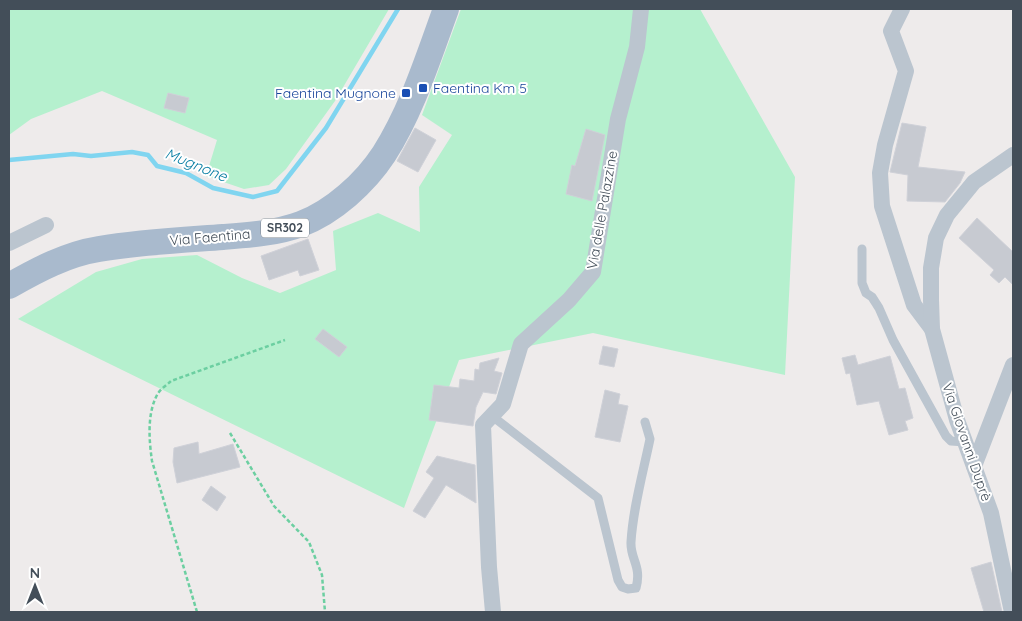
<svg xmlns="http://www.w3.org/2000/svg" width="1022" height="621" viewBox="0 0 1022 621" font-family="Quicksand,sans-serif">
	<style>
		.green { fill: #b5f0ce }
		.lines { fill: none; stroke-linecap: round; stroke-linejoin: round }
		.stream { stroke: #80d5f0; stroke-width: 4.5 }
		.building { fill: #c7cad1; stroke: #cfd1d8 }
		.path { stroke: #6ccfa1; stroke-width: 2.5; stroke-dasharray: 4 2.5; stroke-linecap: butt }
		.lane { stroke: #bbc5cf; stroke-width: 9 }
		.street { stroke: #bbc5cf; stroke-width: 16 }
		.primary { stroke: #a9bacd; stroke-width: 26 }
		.transit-dot { fill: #1a4fb4; stroke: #fff; stroke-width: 2 }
		.labels { text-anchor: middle; stroke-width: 4; stroke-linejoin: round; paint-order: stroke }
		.shield { fill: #fff; stroke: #7b838b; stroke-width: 1 }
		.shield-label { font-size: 12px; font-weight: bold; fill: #434e59 }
		.transit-label { font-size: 14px; fill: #164399; stroke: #fff; text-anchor: start }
		.street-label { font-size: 14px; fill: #434e59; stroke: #fff }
		.water-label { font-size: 15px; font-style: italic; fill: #067da2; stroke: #fff }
	</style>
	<rect width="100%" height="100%" fill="#eeebeb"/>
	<!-- green -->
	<g class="green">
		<path d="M9,9H389L335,101L286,169L269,185L244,189L206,176L217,140L102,91L31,119L9,135Z"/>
		<path d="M461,9H700L795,177L785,375L593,333L459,360L404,508L18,319L96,272L142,259L197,255L242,278L280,293L336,270L333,231L378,213L420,232L419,187L452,135L422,115Z"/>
	</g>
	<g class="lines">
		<!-- stream -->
		<path class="stream" d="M9,160L73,154L91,156L132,152L148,155L157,166L186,173L213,188L253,197L277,191L326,128L398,9"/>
	</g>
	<!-- building -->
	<g class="building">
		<path d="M168,93L189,98L185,113L164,108Z"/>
		<path d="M902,123L926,127L918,167L965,172L960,183L945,202L907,201L908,175L890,172Z"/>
		<path d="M415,128L436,140L418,172L397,161Z"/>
		<path d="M586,129L605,135L592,201L566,194L572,165L575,166Z"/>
		<path d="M977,218L1013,252V285L1005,277L999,283L990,275L994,270L959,238Z"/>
		<path d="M308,239L319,270L300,276L298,270L269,280L261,256Z"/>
		<path d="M323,329L347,347L339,357L315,339Z"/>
		<path d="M603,346L618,349L614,367L599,364Z"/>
		<path d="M855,355L858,365L890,356L899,389L905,388L913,418L905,421L908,430L889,435L879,401L857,405L850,373L846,374L842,358Z"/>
		<path d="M499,358L494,371L502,373L496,394L483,392L476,407L473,426L429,420L434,385L459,388L460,379L474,381L475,369L479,370L480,363Z"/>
		<path d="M605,390L620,394L618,404L628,406L620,442L595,437Z"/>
		<path d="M198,442L199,454L233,444L240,467L177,483L173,462L174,448Z"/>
		<path d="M437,456L475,465L476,503L446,485L425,518L413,511L434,478L426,472Z"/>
		<path d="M211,486L226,497L217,511L202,500Z"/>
		<path d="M991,562L1002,612H984L971,568Z"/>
	</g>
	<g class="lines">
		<!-- path -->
		<g class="path">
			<path d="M230,433L274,506L309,542L322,575L325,612"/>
			<path d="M197,612L152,461C149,440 147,414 157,395C160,389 167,385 171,381L285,340"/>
		</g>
		<!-- lane -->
		<g class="lane">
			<path d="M862,249V283L866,293L872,297L879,308L893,340L946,436L951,441L965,442"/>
			<path d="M492,416L598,498L618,580L622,587L628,589L636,588C642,566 630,559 631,542C633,508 643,473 650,439L645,422"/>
		</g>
		<!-- street -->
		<g class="street">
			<path d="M902,9L891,31L906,71L885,145L880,173L882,206L914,305L932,329"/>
			<path d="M9,243L46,225"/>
			<path d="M974,466L1013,365"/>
			<path d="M493,612L489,567L483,425L503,404L521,344L569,300L593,272L618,119L637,47L641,9"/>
			<path d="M1012,612L991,513L957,420L932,329L931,300V268L936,238L947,215L974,182L1013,155"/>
		</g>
		<!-- primary -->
		<path class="primary" d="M9,286C37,270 67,254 99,249C140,242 182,240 223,237C249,235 277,233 301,224C333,212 365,183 384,154C412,110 428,58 446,9"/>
	</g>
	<!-- markers -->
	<g class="transit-dot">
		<rect x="418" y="83" width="10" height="10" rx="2.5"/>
		<rect x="401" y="88" width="10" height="10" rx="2.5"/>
	</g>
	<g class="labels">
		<!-- shield labels -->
		<rect class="shield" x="261" y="218.5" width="48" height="19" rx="4"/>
		<g class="shield-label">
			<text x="285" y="232">SR302</text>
		</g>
		<!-- transit labels -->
		<g class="transit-label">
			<text x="433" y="93">Faentina Km 5</text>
			<text x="396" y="98" text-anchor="end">Faentina Mugnone</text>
		</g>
		<!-- street labels -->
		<g class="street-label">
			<text transform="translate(602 210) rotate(-80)" y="5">Via delle Palazzine</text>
			<text transform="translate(210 237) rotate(-5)" y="5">Via Faentina</text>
			<text transform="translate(967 442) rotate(71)" y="5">Via Giovanni Duprè</text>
		</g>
		<!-- water labels -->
		<g class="water-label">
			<text transform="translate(196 165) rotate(22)" y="5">Mugnone</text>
		</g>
	</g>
	<!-- border -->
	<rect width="1022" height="621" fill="none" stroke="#434e59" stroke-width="20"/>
	<!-- north arrow -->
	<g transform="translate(35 586)" stroke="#ffffff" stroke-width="4" paint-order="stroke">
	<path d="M0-4L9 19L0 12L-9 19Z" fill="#434e59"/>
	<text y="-8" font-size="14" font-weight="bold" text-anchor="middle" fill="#434e59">N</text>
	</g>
</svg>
